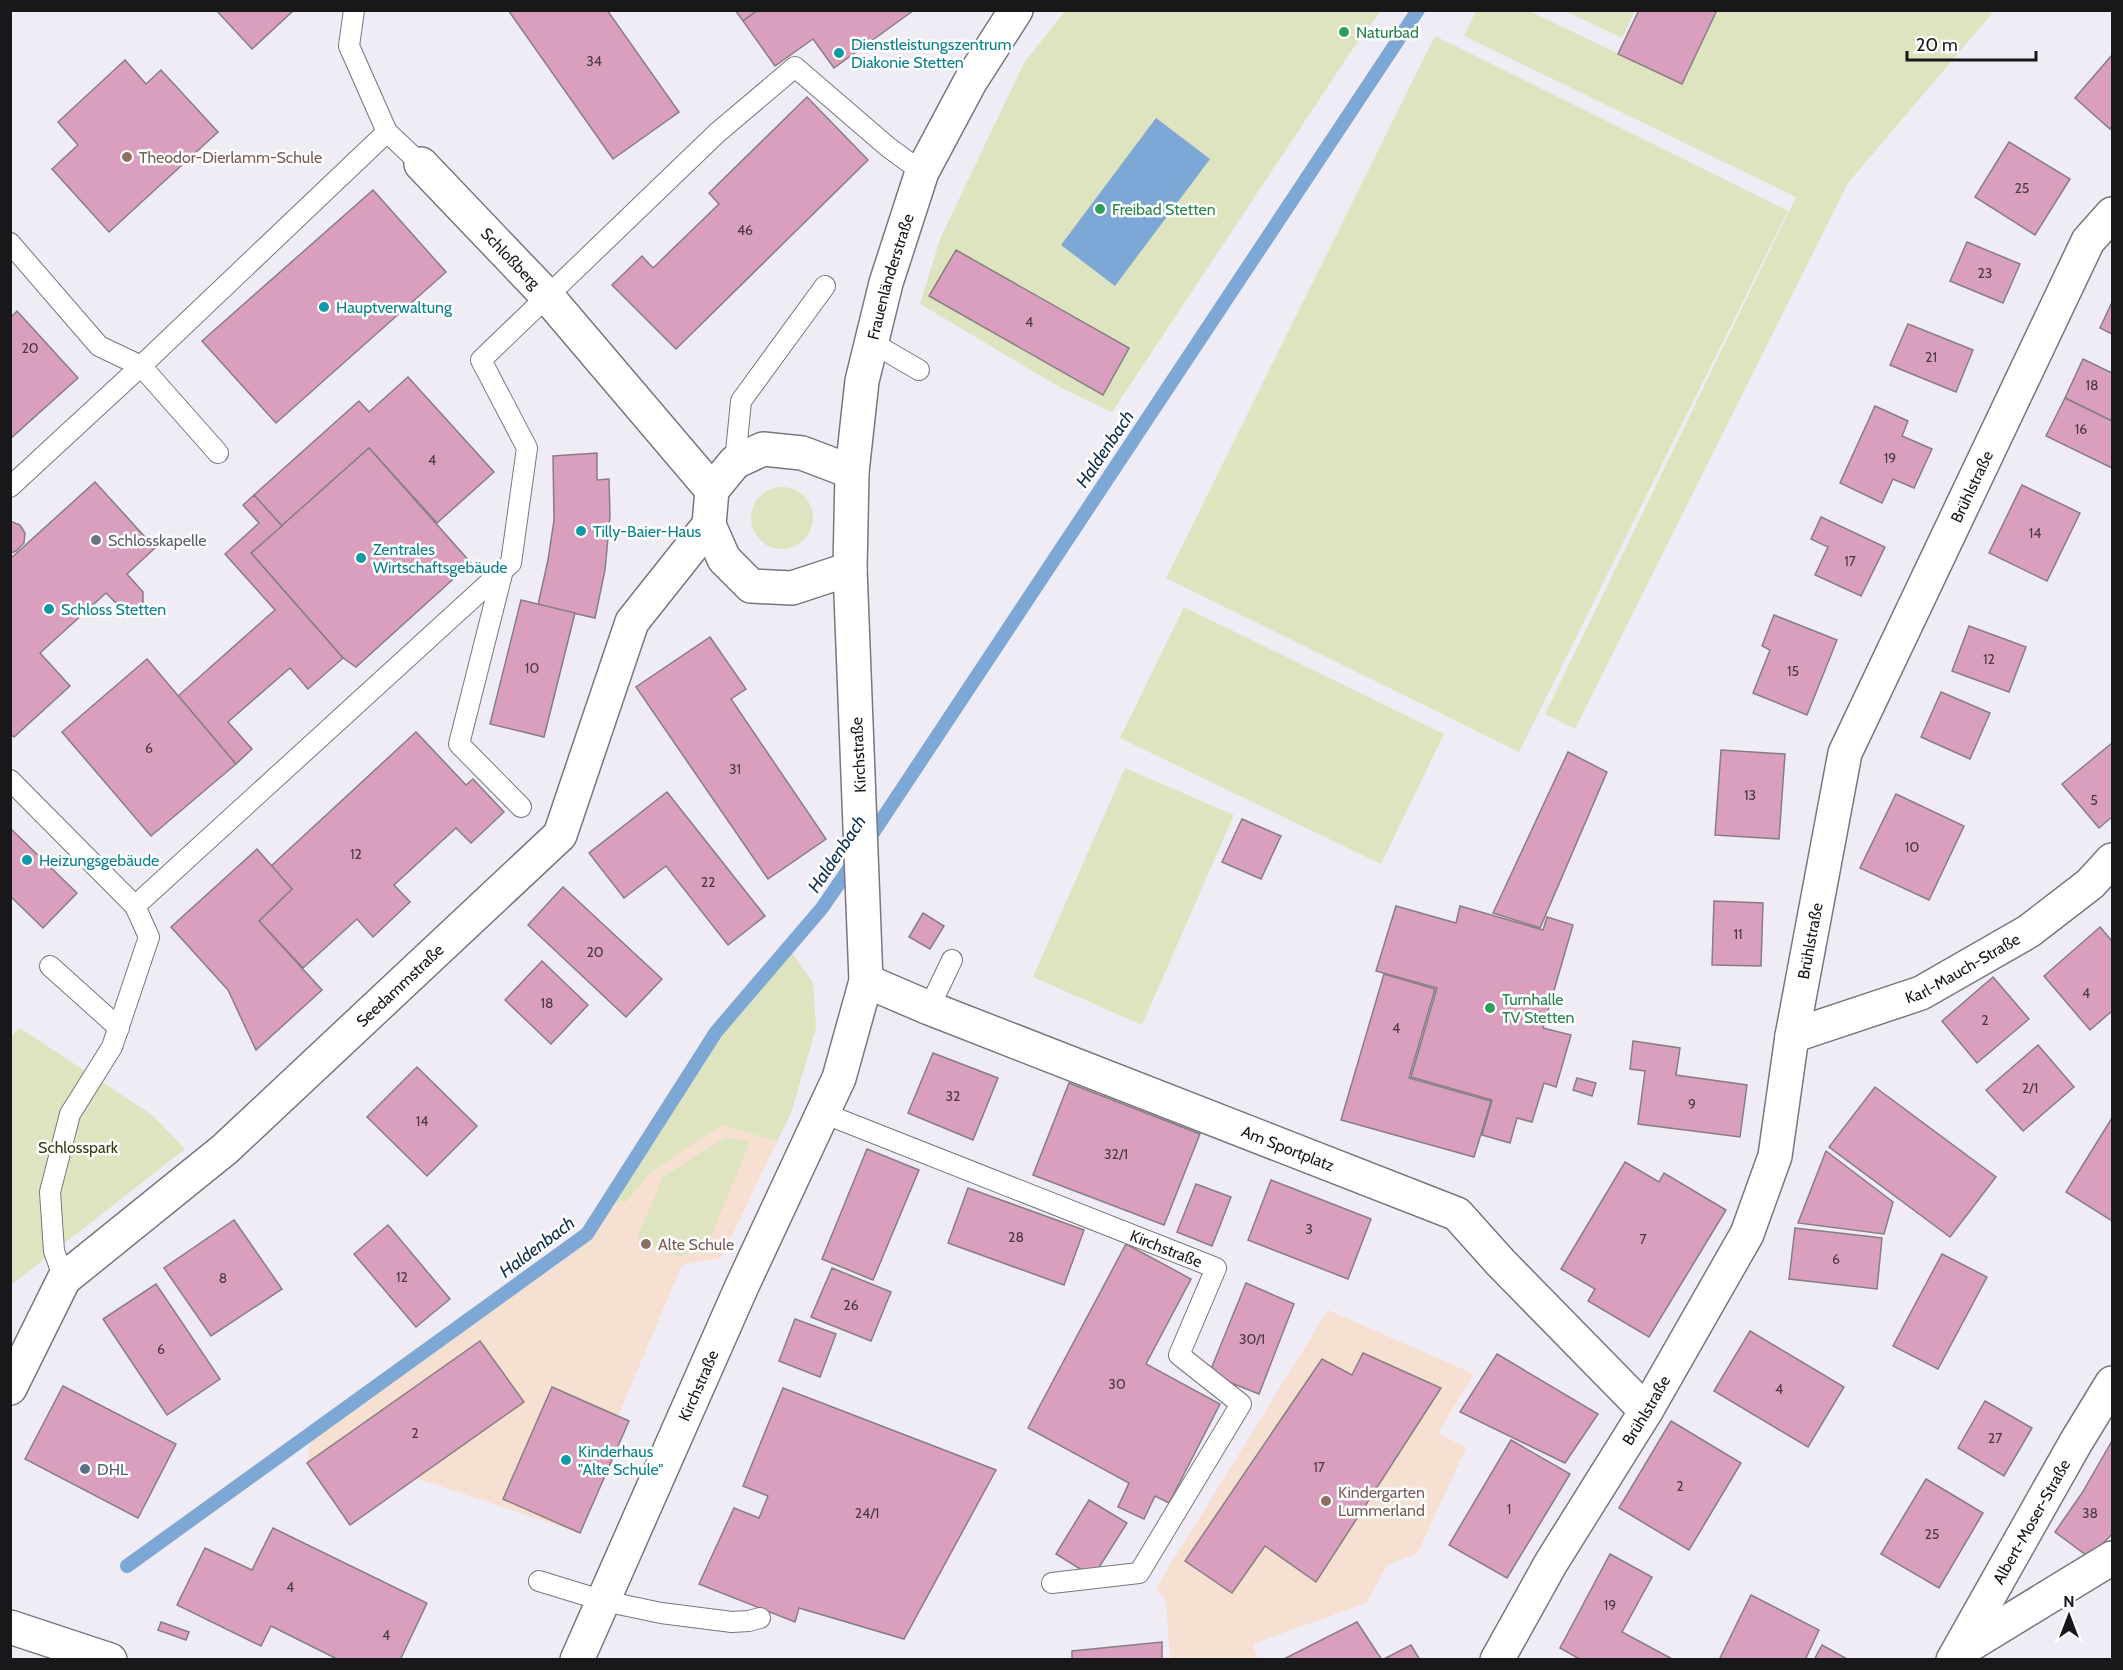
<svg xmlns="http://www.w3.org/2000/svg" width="2123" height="1670" viewBox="0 0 2123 1670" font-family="Cabin,sans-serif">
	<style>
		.education { fill: #f5e0d2 }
		.green { fill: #dee4bf }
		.water { fill: #7da8d5 }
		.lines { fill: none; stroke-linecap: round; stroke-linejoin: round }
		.stream { stroke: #7da8d5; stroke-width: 14 }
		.building { fill: #da9fbe; stroke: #877e82; stroke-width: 1.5 }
		.lane-casing { stroke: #79767e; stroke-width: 22 }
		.street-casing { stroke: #79767e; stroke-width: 36 }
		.lane { stroke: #fff; stroke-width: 20 }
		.street { stroke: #fff; stroke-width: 33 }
		.leisure-dot { fill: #2e9e5b; stroke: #fff; stroke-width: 2 }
		.culture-dot { fill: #0f9aa8; stroke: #fff; stroke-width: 2 }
		.education-dot { fill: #8d6e63; stroke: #fff; stroke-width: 2 }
		.worship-dot { fill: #6b7280; stroke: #fff; stroke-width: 2 }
		.service-dot { fill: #5c6f8a; stroke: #fff; stroke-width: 2 }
		.labels { text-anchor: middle; stroke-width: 5; stroke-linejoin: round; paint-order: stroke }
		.number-label { font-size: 14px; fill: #483943 }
		.leisure-label { font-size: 16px; fill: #27864d; stroke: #fff; text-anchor: start }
		.culture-label { font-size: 16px; fill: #0d838f; stroke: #fff; text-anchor: start }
		.education-label { font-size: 16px; fill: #785e54; stroke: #fff; text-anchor: start }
		.street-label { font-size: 16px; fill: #18171a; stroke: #fff }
		.worship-label { font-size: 16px; fill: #5b616d; stroke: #fff; text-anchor: start }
		.park-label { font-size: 16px; fill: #383d0e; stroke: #fff }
		.service-label { font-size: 16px; fill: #4e5e75; stroke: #fff; text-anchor: start }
		.water-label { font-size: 18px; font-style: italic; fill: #0e2e4c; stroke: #fff }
	</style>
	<rect width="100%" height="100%" fill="#f0ecf6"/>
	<!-- education -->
	<g class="education">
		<path d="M784,941L813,983L816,1028L791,1113L721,1258L682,1265L618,1416L629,1421L580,1533L416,1478L350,1525L307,1463L310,1443L583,1230L711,1033Z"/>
		<path d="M1328,1310L1474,1374L1438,1433L1466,1448L1417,1554L1388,1564L1366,1603L1253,1644L1257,1659H1170L1166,1600L1156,1588Z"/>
	</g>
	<!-- green -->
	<g class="green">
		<path d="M1065,11H1381L1350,53L1112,412L1061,388L920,304L940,239L1024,63Z"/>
		<path d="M1476,11H1529L1682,84L1717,11H1994L1848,183L1575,729L1545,714L1796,197L1464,36Z"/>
		<path d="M1565,11L1635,10V11L1622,38Z"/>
		<path d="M1435,36L1788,211L1519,752L1166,578Z"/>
		<circle cx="782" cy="518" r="31"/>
		<path d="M1184,607L1444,734L1381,864L1120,738Z"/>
		<path d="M1125,768L1234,815L1142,1025L1033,977Z"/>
		<path d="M784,941L813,983L816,1028L791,1113L777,1141L721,1125L652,1171L626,1202L603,1199L686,1072Z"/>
		<path d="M20,1028L152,1115L185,1149L11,1285L10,1037Z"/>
		<path d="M726,1137L750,1142L712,1234L680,1258L637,1238L663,1177Z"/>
	</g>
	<!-- water -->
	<path class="water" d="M1156,118L1210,159L1115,286L1061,245Z"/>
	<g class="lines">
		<!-- stream -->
		<g class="stream">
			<path d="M867,842L1418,10"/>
			<path d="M127,1566L587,1234L716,1032L822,908L855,860"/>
		</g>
	</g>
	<!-- building -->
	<g class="building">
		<path d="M216,10H294L252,49Z"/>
		<path d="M508,10H607L679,112L613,159Z"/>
		<path d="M735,10H758L743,21Z"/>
		<path d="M758,10H914L834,68L813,39L775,66L743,21Z"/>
		<path d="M1639,10H1717L1682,84L1618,54Z"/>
		<path d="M2112,55V126L2110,129L2075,98Z"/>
		<path d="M125,60L146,84L161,70L218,132L109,232L52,169L78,145L58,122Z"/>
		<path d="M807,97L868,160L676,349L612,285L642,256L653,268L719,204L709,193Z"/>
		<path d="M2009,142L2070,179L2035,235L1975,197Z"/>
		<path d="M373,190L446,272L276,423L202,341Z"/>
		<path d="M1967,242L2020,264L2003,303L1950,281Z"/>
		<path d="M956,250L1129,348L1103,395L929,296Z"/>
		<path d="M2112,302V334L2100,328Z"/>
		<path d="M17,311L78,378L10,439V318Z"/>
		<path d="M1908,324L1973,350L1956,392L1890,365Z"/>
		<path d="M2083,359L2112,373V421L2065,398Z"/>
		<path d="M408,377L494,472L437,523L369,448L282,526L254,495L359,401L369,412Z"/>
		<path d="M2065,398L2112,421V468L2046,436Z"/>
		<path d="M1875,406L1908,421L1902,436L1932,449L1914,488L1893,479L1882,503L1840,483Z"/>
		<path d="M369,448L471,563L356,667L343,658L251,553Z"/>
		<path d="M597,453V480L609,479L610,516L605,570L595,618L538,605L548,560L554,520L553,456Z"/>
		<path d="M95,482L155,548L127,574L143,592V605L136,612H125L106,593L40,653L70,686L14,737L10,734V559Z"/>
		<path d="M2022,485L2080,513L2047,581L1989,553Z"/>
		<path d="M254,495L282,526L251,553L343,658L308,689L290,668L228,722L252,749L236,764L178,696L275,610L225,554L259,523L243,505Z"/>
		<path d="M1821,517L1885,547L1861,596L1815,575L1828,547L1811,539Z"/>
		<path d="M10,521L20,525L25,533L24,543L16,551L11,553Z"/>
		<path d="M521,600L575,613L544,737L490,724Z"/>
		<path d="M1774,615L1837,640L1807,715L1753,693L1770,650L1762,646Z"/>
		<path d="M1969,626L2026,647L2009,692L1952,671Z"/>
		<path d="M710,637L746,689L731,699L826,839L768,879L636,687Z"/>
		<path d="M147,659L236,764L151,836L62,732Z"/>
		<path d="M1941,692L1990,713L1970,759L1921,737Z"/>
		<path d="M416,732L466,785L473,779L504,812L471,843L456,828L394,885L410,902L373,937L357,919L303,968L259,921L292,889L271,866Z"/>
		<path d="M2112,743V817L2099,828L2062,784Z"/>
		<path d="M1721,750L1785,754L1779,839L1715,835Z"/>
		<path d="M1568,752L1607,772L1540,928L1493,913Z"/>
		<path d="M667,792L765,916L728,945L666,866L624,898L589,853Z"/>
		<path d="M1896,794L1964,826L1929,900L1860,868Z"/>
		<path d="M1242,819L1281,836L1261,879L1222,862Z"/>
		<path d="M10,828L77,893L43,928L10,896Z"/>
		<path d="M257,849L292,889L259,921L322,990L256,1050L228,990L171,927Z"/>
		<path d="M563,887L662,979L626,1017L528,925Z"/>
		<path d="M1714,901L1763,903L1761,966L1712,965Z"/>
		<path d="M1396,906L1456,923L1460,906L1543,930L1547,917L1573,925L1543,1028L1571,1035L1556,1087L1544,1083L1532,1122L1517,1118L1510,1143L1482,1135L1492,1100L1411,1077L1437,988L1376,971Z"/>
		<path d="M923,913L944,926L930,949L909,937Z"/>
		<path d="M2100,927L2112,941V1011L2090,1030L2044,976Z"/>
		<path d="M542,961L588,1005L551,1044L505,1000Z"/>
		<path d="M1384,974L1435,989L1409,1078L1491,1101L1474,1157L1341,1120Z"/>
		<path d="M1993,977L2029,1019L1977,1063L1942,1021Z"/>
		<path d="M1633,1041L1680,1048L1676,1075L1747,1085L1740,1137L1638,1124L1645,1071L1630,1069Z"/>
		<path d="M2038,1045L2074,1087L2023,1131L1986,1090Z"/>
		<path d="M933,1053L998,1078L973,1140L908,1113Z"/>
		<path d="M417,1067L477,1126L427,1176L367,1117Z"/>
		<path d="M1577,1078L1596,1083L1592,1096L1573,1090Z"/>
		<path d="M1069,1083L1200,1134L1164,1225L1033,1175Z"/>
		<path d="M1875,1087L1996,1177L1950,1237L1829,1147Z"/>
		<path d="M2112,1118V1221L2066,1192Z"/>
		<path d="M867,1149L919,1170L873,1280L822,1259Z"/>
		<path d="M1826,1151L1893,1202L1884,1234L1798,1223Z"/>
		<path d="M1625,1162L1659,1182L1664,1173L1726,1210L1649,1337L1588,1301L1595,1289L1561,1269Z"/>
		<path d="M1271,1180L1371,1219L1348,1279L1248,1240Z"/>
		<path d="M1196,1184L1231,1197L1212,1246L1177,1232Z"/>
		<path d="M968,1188L1084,1230L1064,1285L948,1243Z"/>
		<path d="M234,1220L282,1289L211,1336L164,1268Z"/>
		<path d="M388,1225L450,1299L416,1327L354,1254Z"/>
		<path d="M1795,1228L1882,1238L1877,1289L1789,1279Z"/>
		<path d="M1126,1244L1191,1279L1146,1364L1220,1404L1169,1503L1155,1496L1144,1519L1118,1507L1129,1483L1028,1428Z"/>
		<path d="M1942,1254L1987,1277L1938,1369L1893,1346Z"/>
		<path d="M832,1268L891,1292L871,1341L811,1317Z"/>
		<path d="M1246,1283L1294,1304L1259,1394L1209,1374Z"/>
		<path d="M156,1284L220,1379L167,1415L103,1319Z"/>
		<path d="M795,1319L836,1334L820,1377L779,1361Z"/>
		<path d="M1750,1331L1844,1387L1808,1447L1714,1391Z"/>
		<path d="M480,1341L524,1402L350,1525L307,1463Z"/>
		<path d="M1363,1353L1441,1388L1316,1582L1265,1546L1232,1593L1185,1561L1322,1359L1352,1375Z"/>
		<path d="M1497,1354L1598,1414L1565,1463L1460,1412Z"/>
		<path d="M63,1386L176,1444L138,1518L25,1459Z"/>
		<path d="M552,1387L629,1421L580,1533L503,1499Z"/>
		<path d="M783,1388L996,1470L904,1639L799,1608L795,1622L699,1584L734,1508L759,1518L768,1496L743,1486Z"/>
		<path d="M1985,1401L2032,1428L2004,1476L1958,1448Z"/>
		<path d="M1671,1421L1741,1463L1689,1550L1619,1508Z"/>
		<path d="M1511,1440L1570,1474L1507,1578L1449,1545Z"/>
		<path d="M2112,1441V1534L2090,1558L2055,1532L2082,1493Z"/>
		<path d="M1926,1479L1983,1513L1939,1588L1881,1554Z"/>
		<path d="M1089,1500L1127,1523L1093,1577L1056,1554Z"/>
		<path d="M273,1528L427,1603L400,1660H339L271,1626L261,1646L177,1605L205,1548L252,1570Z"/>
		<path d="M1610,1554L1652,1577L1622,1632L1674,1660H1581L1560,1648Z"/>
		<path d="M1751,1595L1819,1630L1805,1660H1719Z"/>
		<path d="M161,1622L189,1632L186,1640L158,1630Z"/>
		<path d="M1357,1622L1382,1660H1282Z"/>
		<path d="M1162,1642V1660H1072V1651Z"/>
		<path d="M1411,1645L1420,1660H1382Z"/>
		<path d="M1822,1645L1849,1660H1814Z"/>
	</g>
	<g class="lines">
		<defs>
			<g id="lane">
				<path d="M354,10L349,46L387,132L421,164"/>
				<path d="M10,243L99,346L141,366L387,132"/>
				<path d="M871,342L919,370"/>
				<path d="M735,462L741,401L825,286"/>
				<path d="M10,487L141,366L218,453"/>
				<path d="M503,570L459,744L521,807"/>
				<path d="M10,780L135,906L511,563L527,448L481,360L717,133L795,67L888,147L922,172"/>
				<path d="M50,966L119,1028"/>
				<path d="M929,1008L952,960"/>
				<path id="s1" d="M823,1113L1216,1268L1179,1355L1241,1404L1139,1573L1052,1583"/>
				<path d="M64,1279L54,1251L50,1192L70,1114L112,1047L149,937L135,906"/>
				<path d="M539,1581L604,1601L661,1613L732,1622L749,1621L760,1618"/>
			</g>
			<g id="street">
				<path id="s2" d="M421,164L547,296L712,490"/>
				<path d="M850,569L792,588L751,586L724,559L709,525L712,490L735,462L763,449L802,453L852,472"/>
				<path id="s3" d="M866,981L929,1008L1457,1214L1501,1263L1646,1411"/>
				<path id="s4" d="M1792,1036L1921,993L2029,931L2090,884L2112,860"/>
				<path id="s5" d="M10,1388L64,1279L225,1149L560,835L632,622L709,525"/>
				<path d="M10,1627L110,1660"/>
				<path d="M1960,1651L2112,1558"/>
				<path id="s6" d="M577,1660L742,1286L839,1078L866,981L850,569L852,472L862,381L886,283L922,172L970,82L1016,10"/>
				<path id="s7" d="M1497,1660L1551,1563L1646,1411L1747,1234L1775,1156L1792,1036L1845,753L2088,241L2112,214"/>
				<path id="s8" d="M1953,1660L2076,1442L2112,1383"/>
			</g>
		</defs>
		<!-- lane casing -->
		<use href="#lane" class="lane-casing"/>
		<!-- street casing -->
		<use href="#street" class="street-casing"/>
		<!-- lane -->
		<use href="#lane" class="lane"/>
		<!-- street -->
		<use href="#street" class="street"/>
	</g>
	<!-- markers -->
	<g class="leisure-dot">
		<circle cx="1344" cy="32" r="6"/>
		<circle cx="1100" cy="209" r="6"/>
		<circle cx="1490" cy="1008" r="6"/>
	</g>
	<g class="culture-dot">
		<circle cx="839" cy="53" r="6"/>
		<circle cx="324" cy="307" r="6"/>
		<circle cx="581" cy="531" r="6"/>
		<circle cx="361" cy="558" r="6"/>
		<circle cx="49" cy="609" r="6"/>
		<circle cx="27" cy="860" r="6"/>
		<circle cx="566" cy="1460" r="6"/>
	</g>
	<g class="education-dot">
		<circle cx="127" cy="157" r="6"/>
		<circle cx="646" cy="1244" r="6"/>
		<circle cx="1326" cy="1501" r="6"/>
	</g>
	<circle class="worship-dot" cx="96" cy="540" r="6"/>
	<circle class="service-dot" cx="85" cy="1469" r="6"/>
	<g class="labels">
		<!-- number labels -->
		<g class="number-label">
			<text x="594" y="66">34</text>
			<text x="2022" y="193">25</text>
			<text x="745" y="235">46</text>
			<text x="1985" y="278">23</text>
			<text x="1029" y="327">4</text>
			<text x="30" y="353">20</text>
			<text x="1931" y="362">21</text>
			<text x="2092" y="390">18</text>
			<text x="2081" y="434">16</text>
			<text x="1890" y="463">19</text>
			<text x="432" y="465">4</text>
			<text x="2035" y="538">14</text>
			<text x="1850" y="566">17</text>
			<text x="1989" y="664">12</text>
			<text x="532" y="673">10</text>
			<text x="1793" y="676">15</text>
			<text x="149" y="753">6</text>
			<text x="735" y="774">31</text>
			<text x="1750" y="800">13</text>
			<text x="2094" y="805">5</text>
			<text x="1912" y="852">10</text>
			<text x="356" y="859">12</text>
			<text x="708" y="887">22</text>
			<text x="1738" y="939">11</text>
			<text x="595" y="957">20</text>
			<text x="2086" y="998">4</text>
			<text x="547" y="1008">18</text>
			<text x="1985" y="1025">2</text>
			<text x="1396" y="1033">4</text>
			<text x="2030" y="1093">2/1</text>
			<text x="953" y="1101">32</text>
			<text x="1692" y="1109">9</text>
			<text x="422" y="1126">14</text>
			<text x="1116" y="1159">32/1</text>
			<text x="1309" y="1234">3</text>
			<text x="1016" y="1242">28</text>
			<text x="1643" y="1244">7</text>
			<text x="1836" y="1264">6</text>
			<text x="402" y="1282">12</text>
			<text x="223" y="1283">8</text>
			<text x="851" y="1310">26</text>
			<text x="1252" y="1344">30/1</text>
			<text x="161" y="1354">6</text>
			<text x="1117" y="1389">30</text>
			<text x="1779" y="1394">4</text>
			<text x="415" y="1438">2</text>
			<text x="1995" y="1443">27</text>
			<text x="1319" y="1472">17</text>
			<text x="1680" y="1491">2</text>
			<text x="1509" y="1514">1</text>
			<text x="867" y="1518">24/1</text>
			<text x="2090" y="1518">38</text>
			<text x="1932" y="1539">25</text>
			<text x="290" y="1592">4</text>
			<text x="1610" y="1610">19</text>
			<text x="386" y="1640">4</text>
		</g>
		<!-- leisure labels -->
		<g class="leisure-label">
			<text x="1356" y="38">Naturbad</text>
			<text x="1112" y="215">Freibad Stetten</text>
			<text x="1502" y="1005">Turnhalle<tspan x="1502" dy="18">TV Stetten</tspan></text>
		</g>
		<!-- culture labels -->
		<g class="culture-label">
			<text x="851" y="50">Dienstleistungszentrum<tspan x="851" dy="18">Diakonie Stetten</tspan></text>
			<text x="336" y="313">Hauptverwaltung</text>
			<text x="593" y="537">Tilly-Baier-Haus</text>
			<text x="373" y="555">Zentrales<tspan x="373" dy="18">Wirtschaftsgebäude</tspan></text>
			<text x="61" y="615">Schloss Stetten</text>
			<text x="39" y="866">Heizungsgebäude</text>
			<text x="578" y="1457">Kinderhaus<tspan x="578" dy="18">"Alte Schule"</tspan></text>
		</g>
		<!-- education labels -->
		<g class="education-label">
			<text x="139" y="163">Theodor-Dierlamm-Schule</text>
			<text x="658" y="1250">Alte Schule</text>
			<text x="1338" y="1498">Kindergarten<tspan x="1338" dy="18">Lummerland</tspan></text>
		</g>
		<!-- street labels -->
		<g class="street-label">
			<text dy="6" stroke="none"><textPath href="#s2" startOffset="130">Schloßberg</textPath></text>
			<text dy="6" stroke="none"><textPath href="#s6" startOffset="1448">Frauenländerstraße</textPath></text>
			<text dy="6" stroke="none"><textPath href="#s7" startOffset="1281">Brühlstraße</textPath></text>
			<text transform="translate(858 755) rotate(-93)" y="6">Kirchstraße</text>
			<text dy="6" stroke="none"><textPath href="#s7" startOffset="795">Brühlstraße</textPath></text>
			<text dy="6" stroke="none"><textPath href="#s4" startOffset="184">Karl-Mauch-Straße</textPath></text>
			<text dy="6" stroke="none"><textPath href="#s5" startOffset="568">Seedammstraße</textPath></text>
			<text dy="6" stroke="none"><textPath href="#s3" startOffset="454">Am Sportplatz</textPath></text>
			<text dy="6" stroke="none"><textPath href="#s1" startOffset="369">Kirchstraße</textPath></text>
			<text dy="6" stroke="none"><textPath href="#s6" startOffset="300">Kirchstraße</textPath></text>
			<text dy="6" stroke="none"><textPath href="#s7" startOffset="291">Brühlstraße</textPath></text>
			<text dy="6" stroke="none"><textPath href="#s8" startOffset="159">Albert-Moser-Straße</textPath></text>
		</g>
		<!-- worship labels -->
		<g class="worship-label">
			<text x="108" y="546">Schlosskapelle</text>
		</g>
		<!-- park labels -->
		<g class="park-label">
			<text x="78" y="1153">Schlosspark</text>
		</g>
		<!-- service labels -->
		<g class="service-label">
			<text x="97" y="1475">DHL</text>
		</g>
		<!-- water labels -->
		<g class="water-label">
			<text transform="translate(1105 449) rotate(-56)" y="6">Haldenbach</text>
			<text transform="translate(837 854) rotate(-56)" y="6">Haldenbach</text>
			<text transform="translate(537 1247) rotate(-37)" y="6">Haldenbach</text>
		</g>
	</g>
	<!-- border -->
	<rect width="2123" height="1670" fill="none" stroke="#18171a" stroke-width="24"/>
	<!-- north arrow -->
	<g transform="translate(2069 1616)" stroke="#ffffff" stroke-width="4.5" paint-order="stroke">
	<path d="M0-4.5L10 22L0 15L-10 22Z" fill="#18171a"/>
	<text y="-9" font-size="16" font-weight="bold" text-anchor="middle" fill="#18171a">N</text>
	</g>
	<!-- scale -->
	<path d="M1907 51v9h129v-9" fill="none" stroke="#18171a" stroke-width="3"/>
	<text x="1916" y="51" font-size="18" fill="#18171a" stroke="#ffffff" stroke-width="4.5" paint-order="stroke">20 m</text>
</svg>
